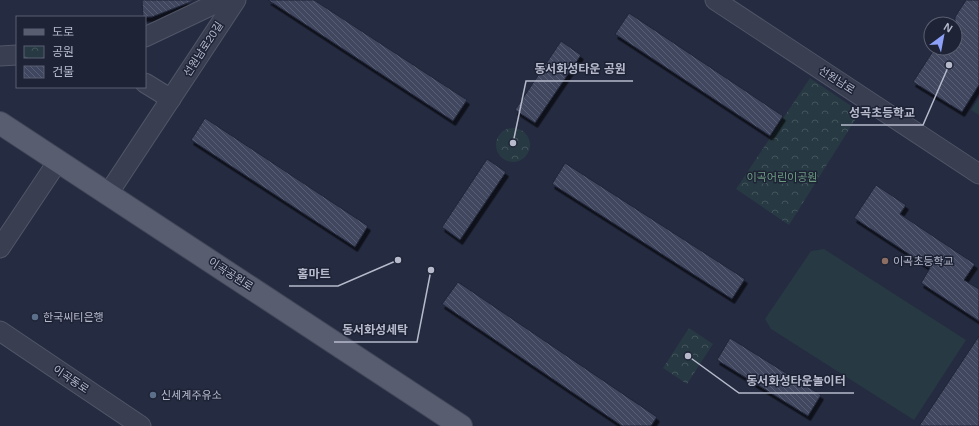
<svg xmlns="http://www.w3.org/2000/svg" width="979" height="426" viewBox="0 0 979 426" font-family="Helvetica,'Noto Sans KR',sans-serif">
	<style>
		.park { fill: url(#park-crowns) }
		.pitch { fill: #273942 }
		.building { fill: url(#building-back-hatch); stroke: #202538; filter: url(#shadow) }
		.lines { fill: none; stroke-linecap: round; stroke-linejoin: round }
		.minor-casing { stroke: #515668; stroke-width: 21 }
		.major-casing { stroke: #43475a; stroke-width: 24 }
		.minor { stroke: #393e51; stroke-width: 19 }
		.major { stroke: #585d70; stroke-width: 22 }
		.education-dot { fill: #8d6e63; stroke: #1e2336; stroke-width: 1.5 }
		.service-dot { fill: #5c6f8a; stroke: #1e2336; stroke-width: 1.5 }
		.labels { text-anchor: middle; stroke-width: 3; stroke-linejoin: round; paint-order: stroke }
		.street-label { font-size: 11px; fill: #b6bacb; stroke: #1e2336 }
		.park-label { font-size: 11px; fill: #6d9c81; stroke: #1e2336 }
		.poi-label { font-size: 11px; fill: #b6bacb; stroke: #1e2336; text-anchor: start }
		.leader { fill: none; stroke: #b6bacb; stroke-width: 1.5 }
		.callout-dot { fill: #b6bacb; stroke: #1e2336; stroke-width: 1.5 }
		.callout-label { font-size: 12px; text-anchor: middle; font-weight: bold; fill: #b6bacb; stroke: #1e2336; stroke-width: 3; stroke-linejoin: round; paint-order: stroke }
	</style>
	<defs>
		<pattern id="park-crowns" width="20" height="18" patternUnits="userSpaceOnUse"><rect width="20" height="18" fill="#273942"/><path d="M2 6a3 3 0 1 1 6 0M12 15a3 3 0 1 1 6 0" fill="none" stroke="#44545c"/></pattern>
		<pattern id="building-back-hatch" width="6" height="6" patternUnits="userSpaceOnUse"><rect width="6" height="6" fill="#3f465f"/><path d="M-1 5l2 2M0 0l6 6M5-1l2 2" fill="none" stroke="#585f75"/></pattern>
		<filter id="shadow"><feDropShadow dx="2.5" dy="4.5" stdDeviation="0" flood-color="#0009"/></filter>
	</defs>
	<rect width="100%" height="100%" fill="#252b41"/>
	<!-- park -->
	<g class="park">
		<path d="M810,78L860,112L789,225L736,189Z"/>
		<circle cx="513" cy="145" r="17"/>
		<path d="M689,328L713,344L687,384L663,368Z"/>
	</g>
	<!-- pitch -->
	<g class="pitch">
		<path d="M979,98V115L971,110Z"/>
		<path d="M824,249L966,340L914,420L771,329L765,319L811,251Z"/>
	</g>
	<!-- building -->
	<g class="building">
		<path d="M142,0H193V1L152,17H143Z"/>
		<path d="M268,0H314L467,100L453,121Z"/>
		<path d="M966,0H979V85L962,112L913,82L935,48H955V17Z"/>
		<path d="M629,13L783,116L770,136L615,34Z"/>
		<path d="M561,41L581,55L535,123L515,110Z"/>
		<path d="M205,118L368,226L355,247L191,140Z"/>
		<path d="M487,159L506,172L460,240L442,227Z"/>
		<path d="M565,163L745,279L732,299L552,184Z"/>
		<path d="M876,185L906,205L900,214L975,264L964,280L979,289V321L921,283L930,268L854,218Z"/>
		<path d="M458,282L657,417L651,426H622L442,304Z"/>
		<path d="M979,336V426H919Z"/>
		<path d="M730,338L821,395L808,416L717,360Z"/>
	</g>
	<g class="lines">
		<defs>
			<g id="minor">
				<path d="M715,0L979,174"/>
				<path d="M145,37L223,0"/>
				<path d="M0,56L17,55"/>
				<path d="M145,83L171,99"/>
				<path d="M108,194L236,0"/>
				<path d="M0,248L58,161"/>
				<path d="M0,331L141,426"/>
			</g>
			<path id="major" d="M0,123L461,426"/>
		</defs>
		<!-- minor casing -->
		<use href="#minor" class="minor-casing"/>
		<!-- major casing -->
		<use href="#major" class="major-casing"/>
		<!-- minor -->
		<use href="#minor" class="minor"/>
		<!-- major -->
		<use href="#major" class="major"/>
	</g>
	<!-- markers -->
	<circle class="education-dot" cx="885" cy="261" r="4"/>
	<g class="service-dot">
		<circle cx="35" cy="317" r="4"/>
		<circle cx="153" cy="395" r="4"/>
	</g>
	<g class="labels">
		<!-- street labels -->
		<g class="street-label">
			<text transform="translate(203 49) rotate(-57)" y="4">선원남로20길</text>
			<text transform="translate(837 80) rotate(33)" y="4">선원남로</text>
			<text transform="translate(231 274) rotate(33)" y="4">이곡공원로</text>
			<text transform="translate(71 379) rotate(34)" y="4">이곡동로</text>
		</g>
		<!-- park labels -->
		<g class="park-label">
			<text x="782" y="181">이곡어린이공원</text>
		</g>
		<!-- poi labels -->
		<g class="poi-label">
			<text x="893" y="265">이곡초등학교</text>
			<text x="43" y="321">한국씨티은행</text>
			<text x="161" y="399">신세계주유소</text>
		</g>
	</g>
	<!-- callouts -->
	<path class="leader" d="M513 143L526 81H633M949 65L923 125H841M398 260L338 286H289M431 270L417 342H334M688 356L739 393H854"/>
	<g class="callout-dot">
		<circle cx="513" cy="143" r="4"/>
		<circle cx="949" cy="65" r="4"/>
		<circle cx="398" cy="260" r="4"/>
		<circle cx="431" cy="270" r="4"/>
		<circle cx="688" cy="356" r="4"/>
	</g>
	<g class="callout-label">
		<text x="580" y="73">동서화성타운 공원</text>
		<text x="882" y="117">성곡초등학교</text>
		<text x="314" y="278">홈마트</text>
		<text x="375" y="334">동서화성세탁</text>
		<text x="796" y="385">동서화성타운놀이터</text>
	</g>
	<!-- legend -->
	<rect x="16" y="16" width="130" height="72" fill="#1e2336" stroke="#5b5f72"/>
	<rect x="24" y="29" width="20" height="6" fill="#585d70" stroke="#5b5f72"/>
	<text x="52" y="36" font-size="12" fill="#b6bacb">도로</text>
	<rect x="24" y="46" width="20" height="12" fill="url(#park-crowns)" stroke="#5b5f72"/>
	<text x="52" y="56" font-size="12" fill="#b6bacb">공원</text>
	<rect x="24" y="66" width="20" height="12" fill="url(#building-back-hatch)" stroke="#5b5f72"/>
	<text x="52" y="76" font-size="12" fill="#b6bacb">건물</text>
	<!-- north arrow -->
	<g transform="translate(943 36) rotate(32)"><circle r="19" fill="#1e2336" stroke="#5b5f72"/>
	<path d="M0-3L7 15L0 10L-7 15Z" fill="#8da1f9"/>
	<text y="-6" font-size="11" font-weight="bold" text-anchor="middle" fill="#b6bacb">N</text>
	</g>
</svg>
